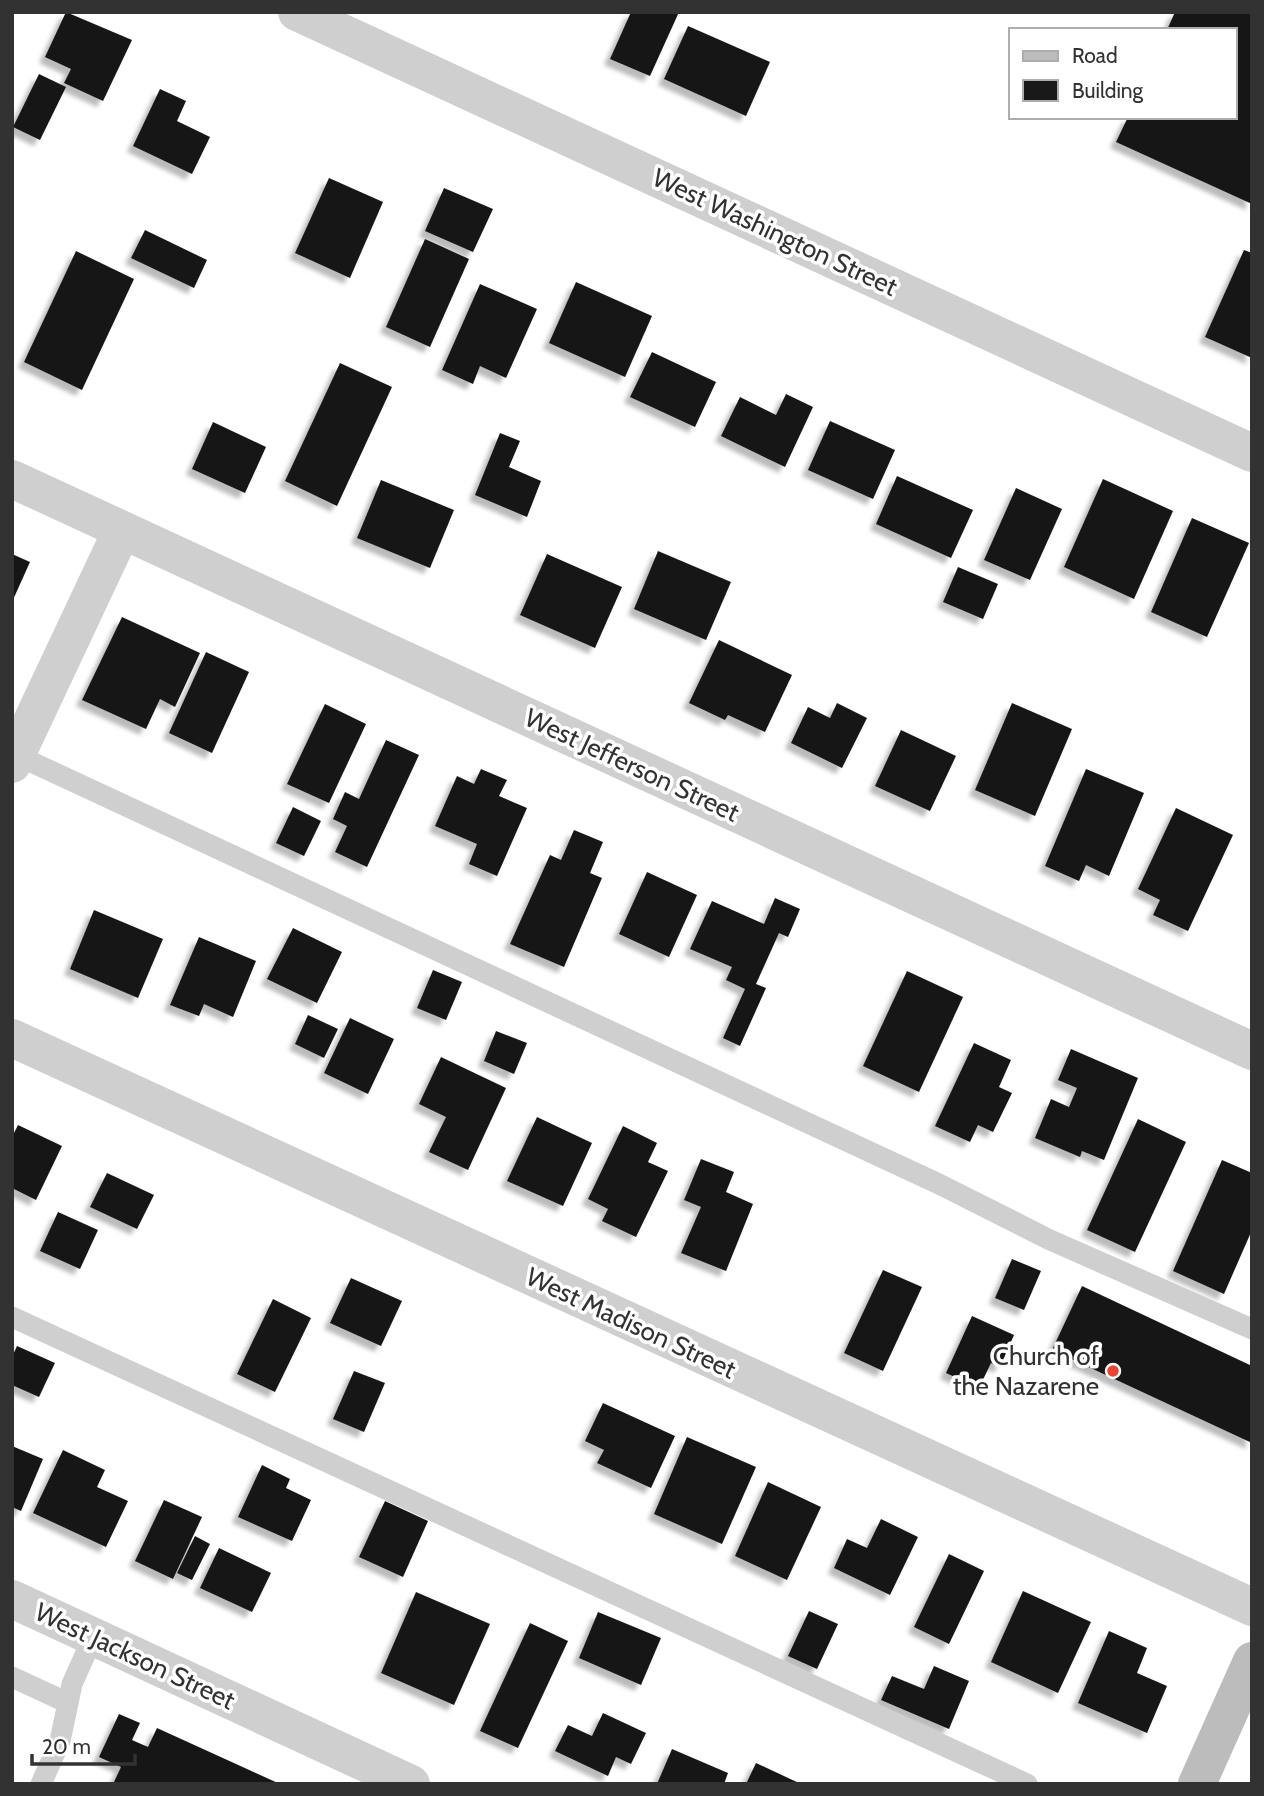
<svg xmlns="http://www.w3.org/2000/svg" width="1264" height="1796" viewBox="0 0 1264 1796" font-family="Cabin,sans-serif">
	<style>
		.building { fill: #191919; filter: url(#shadow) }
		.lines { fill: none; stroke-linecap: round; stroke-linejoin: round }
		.lane { stroke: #cfcfcf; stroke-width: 21 }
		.street { stroke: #cfcfcf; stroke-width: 38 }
		.secondary { stroke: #bcbcbc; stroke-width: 38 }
		.poi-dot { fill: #eb4432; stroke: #fff; stroke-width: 2.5 }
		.labels { text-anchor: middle; stroke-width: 7; stroke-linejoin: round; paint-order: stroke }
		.street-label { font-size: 26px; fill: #323232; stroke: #fff }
		.poi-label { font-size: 26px; fill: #323232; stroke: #fff; text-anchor: end }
	</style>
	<defs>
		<filter id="shadow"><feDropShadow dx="-6" dy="6" stdDeviation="2" flood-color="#0004"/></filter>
	</defs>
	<rect width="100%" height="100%" fill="#fff"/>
	<!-- building -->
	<g class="building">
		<path d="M66,12L132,40L103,101L64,83L71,69L45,57Z"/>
		<path d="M631,12H679L650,76L610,59Z"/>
		<path d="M1175,12H1252V204L1116,142L1128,117H1234V30H1167Z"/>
		<path d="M688,26L770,62L746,116L664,79Z"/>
		<path d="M39,74L66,87L40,140L13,127Z"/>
		<path d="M160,89L186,101L177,121L210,137L192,174L133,146Z"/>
		<path d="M329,178L383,202L350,278L295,253Z"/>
		<path d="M444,188L493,209L473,252L425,231Z"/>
		<path d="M145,230L207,260L194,288L131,258Z"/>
		<path d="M425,239L469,259L430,347L386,327Z"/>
		<path d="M1244,250L1252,253V358L1205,337Z"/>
		<path d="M76,251L134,279L82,390L24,362Z"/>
		<path d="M576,282L652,316L625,377L549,343Z"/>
		<path d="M480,284L537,309L506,378L480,366L473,384L442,370Z"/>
		<path d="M652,352L716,382L695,427L630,397Z"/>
		<path d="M340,363L392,387L337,506L285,481Z"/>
		<path d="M786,394L813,407L785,467L721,436L740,397L776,415Z"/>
		<path d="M830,421L895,450L873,499L808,470Z"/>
		<path d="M213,422L266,447L245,493L192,469Z"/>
		<path d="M500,433L520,441L509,467L541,481L527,517L475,495Z"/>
		<path d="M897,476L973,510L951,558L876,524Z"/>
		<path d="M1103,479L1173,511L1134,599L1064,567Z"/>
		<path d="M381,480L454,510L430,568L357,538Z"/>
		<path d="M1016,488L1062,509L1030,580L984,560Z"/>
		<path d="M1192,518L1249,543L1207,637L1151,612Z"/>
		<path d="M658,551L731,582L706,640L634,609Z"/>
		<path d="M12,554L30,562L12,602Z"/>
		<path d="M547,554L622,587L595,648L520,615Z"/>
		<path d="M958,567L998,584L983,619L943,602Z"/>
		<path d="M122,617L200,653L175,707L160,699L146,729L82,700Z"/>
		<path d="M719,640L792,675L765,732L728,715L725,720L689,703Z"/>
		<path d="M206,652L249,672L212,753L169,733Z"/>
		<path d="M837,703L867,718L842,768L791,743L808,707L830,718Z"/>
		<path d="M1012,703L1072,729L1035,816L975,790Z"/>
		<path d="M325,704L366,724L329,803L287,784Z"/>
		<path d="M901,730L956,756L930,811L875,786Z"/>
		<path d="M386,740L419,755L367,867L335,852L347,826L333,819L345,792L359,799Z"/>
		<path d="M481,769L507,780L499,796L527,808L497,876L469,864L477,844L435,826L457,776L474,784Z"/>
		<path d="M1086,769L1144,793L1109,876L1086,865L1079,881L1045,866Z"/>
		<path d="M293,807L321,821L304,856L276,843Z"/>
		<path d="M1176,808L1233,835L1188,931L1153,915L1160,900L1138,889Z"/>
		<path d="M574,830L603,842L590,873L602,878L564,967L510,944L550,855L561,860Z"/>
		<path d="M647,872L697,895L669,957L619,934Z"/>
		<path d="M775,898L800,909L788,937L779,933L756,984L766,988L740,1046L723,1038L745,989L726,980L732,967L690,949L712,901L764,924Z"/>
		<path d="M94,910L163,939L138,998L70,969Z"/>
		<path d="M293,928L342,952L317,1003L267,979Z"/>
		<path d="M199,937L256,961L233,1017L204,1004L199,1016L170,1005Z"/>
		<path d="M433,970L462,982L446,1020L417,1008Z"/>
		<path d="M907,971L963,997L919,1092L863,1066Z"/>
		<path d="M308,1015L338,1029L324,1058L295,1044Z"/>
		<path d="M350,1018L394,1039L368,1094L324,1073Z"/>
		<path d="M496,1031L527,1043L514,1074L484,1061Z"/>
		<path d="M974,1043L1011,1060L999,1087L1012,1093L993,1132L978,1125L970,1142L935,1126Z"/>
		<path d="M1071,1049L1138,1078L1104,1160L1082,1151L1080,1157L1035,1138L1051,1099L1069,1107L1077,1088L1058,1080Z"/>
		<path d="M441,1057L506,1088L468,1170L429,1152L446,1117L419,1104Z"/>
		<path d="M537,1117L592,1143L563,1206L507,1181Z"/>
		<path d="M1138,1119L1186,1142L1135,1252L1087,1230Z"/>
		<path d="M18,1125L62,1146L36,1200L12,1188V1137Z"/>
		<path d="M623,1126L657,1143L648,1162L668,1171L636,1237L602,1221L608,1209L588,1199Z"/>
		<path d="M701,1159L734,1172L726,1192L753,1204L726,1271L681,1253L701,1207L684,1200Z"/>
		<path d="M1222,1160L1252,1173V1230L1224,1294L1173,1271Z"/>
		<path d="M107,1173L154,1195L137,1229L90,1207Z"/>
		<path d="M58,1212L98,1230L80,1269L40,1251Z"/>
		<path d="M1012,1259L1041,1271L1024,1310L995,1298Z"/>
		<path d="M883,1270L922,1287L883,1371L844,1353Z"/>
		<path d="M351,1278L402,1301L381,1346L330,1323Z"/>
		<path d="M1082,1286L1252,1366V1443L1052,1350Z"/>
		<path d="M273,1299L311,1318L275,1392L237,1374Z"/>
		<path d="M972,1316L1014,1335L1000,1367L991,1363L979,1388L946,1373Z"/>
		<path d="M17,1346L55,1363L39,1397L12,1385V1357Z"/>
		<path d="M354,1371L385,1383L364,1432L333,1419Z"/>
		<path d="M603,1403L675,1436L651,1488L597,1463L604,1450L585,1441Z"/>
		<path d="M687,1437L756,1467L722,1544L654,1514Z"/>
		<path d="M12,1446L43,1459L21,1511L12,1507Z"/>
		<path d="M63,1450L105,1470L97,1487L128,1501L106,1547L33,1513Z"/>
		<path d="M262,1465L290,1479L286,1488L311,1500L292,1541L238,1517Z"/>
		<path d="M768,1482L821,1507L787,1580L735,1556Z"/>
		<path d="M164,1500L202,1517L173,1579L135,1561Z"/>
		<path d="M385,1501L428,1521L403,1577L359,1557Z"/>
		<path d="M881,1519L918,1537L890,1595L834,1568L847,1539L867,1548Z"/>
		<path d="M195,1536L210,1544L192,1580L177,1573Z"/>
		<path d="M219,1548L271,1573L252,1612L200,1588Z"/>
		<path d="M949,1554L984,1571L949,1644L914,1627Z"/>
		<path d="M1023,1591L1091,1622L1058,1693L991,1662Z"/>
		<path d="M416,1592L490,1624L454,1705L381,1673Z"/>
		<path d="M809,1611L838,1624L817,1669L788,1656Z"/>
		<path d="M598,1612L661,1638L641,1685L579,1658Z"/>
		<path d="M530,1623L568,1641L518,1748L480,1731Z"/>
		<path d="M1109,1631L1147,1648L1137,1673L1167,1686L1147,1733L1078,1703Z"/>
		<path d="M934,1666L969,1681L949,1729L881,1700L892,1676L924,1689Z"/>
		<path d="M603,1713L646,1733L631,1764L616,1757L608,1776L555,1751L568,1725L592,1736Z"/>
		<path d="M119,1714L140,1723L132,1740L148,1747L157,1728L280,1784H118L114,1782L121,1767L99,1757Z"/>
		<path d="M672,1749L728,1773L724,1784H657Z"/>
		<path d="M756,1763L801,1784H746Z"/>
	</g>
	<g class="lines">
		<!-- lane -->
		<g class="lane">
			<path d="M12,753L939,1184L1048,1239L1252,1329"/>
			<path d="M12,1317L1027,1784"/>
			<path d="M12,1677L68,1703"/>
			<path d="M41,1784L60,1741L72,1684L93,1637"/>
		</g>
		<!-- street -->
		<g class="street">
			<path d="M297,12L1252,453"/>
			<path d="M12,479L1252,1051"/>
			<path d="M12,764L122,530"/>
			<path d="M12,1038L1252,1607"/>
			<path d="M12,1599L411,1784"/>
		</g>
		<!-- secondary -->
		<path class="secondary" d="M1197,1784L1252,1661"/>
	</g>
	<!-- markers -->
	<circle class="poi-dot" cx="1113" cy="1371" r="7"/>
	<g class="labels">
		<!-- street labels -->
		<g class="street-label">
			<text transform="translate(775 232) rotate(25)" y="9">West Washington Street</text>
			<text transform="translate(632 765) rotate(25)" y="9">West Jefferson Street</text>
			<text transform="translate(631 1323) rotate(25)" y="9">West Madison Street</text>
			<text transform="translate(135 1656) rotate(25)" y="9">West Jackson Street</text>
		</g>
		<!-- poi labels -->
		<g class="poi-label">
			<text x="1099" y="1365">Church of<tspan x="1099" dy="30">the Nazarene</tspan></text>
		</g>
	</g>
	<!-- border -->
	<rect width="1264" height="1796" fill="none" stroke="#323232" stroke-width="28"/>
	<!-- legend -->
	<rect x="1009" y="28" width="228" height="91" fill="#ffffff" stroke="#adadad" stroke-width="2"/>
	<rect x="1023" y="51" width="35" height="10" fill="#bcbcbc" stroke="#adadad" stroke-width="2"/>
	<text x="1072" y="63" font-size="21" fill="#323232">Road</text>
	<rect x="1023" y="80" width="35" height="21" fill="#191919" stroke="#adadad" stroke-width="2"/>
	<text x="1072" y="98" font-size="21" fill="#323232">Building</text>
	<!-- scale -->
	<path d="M32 1754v10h103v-10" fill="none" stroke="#323232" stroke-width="3.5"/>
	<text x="42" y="1754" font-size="21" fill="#323232" stroke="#ffffff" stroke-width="5" paint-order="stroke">20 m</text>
</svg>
